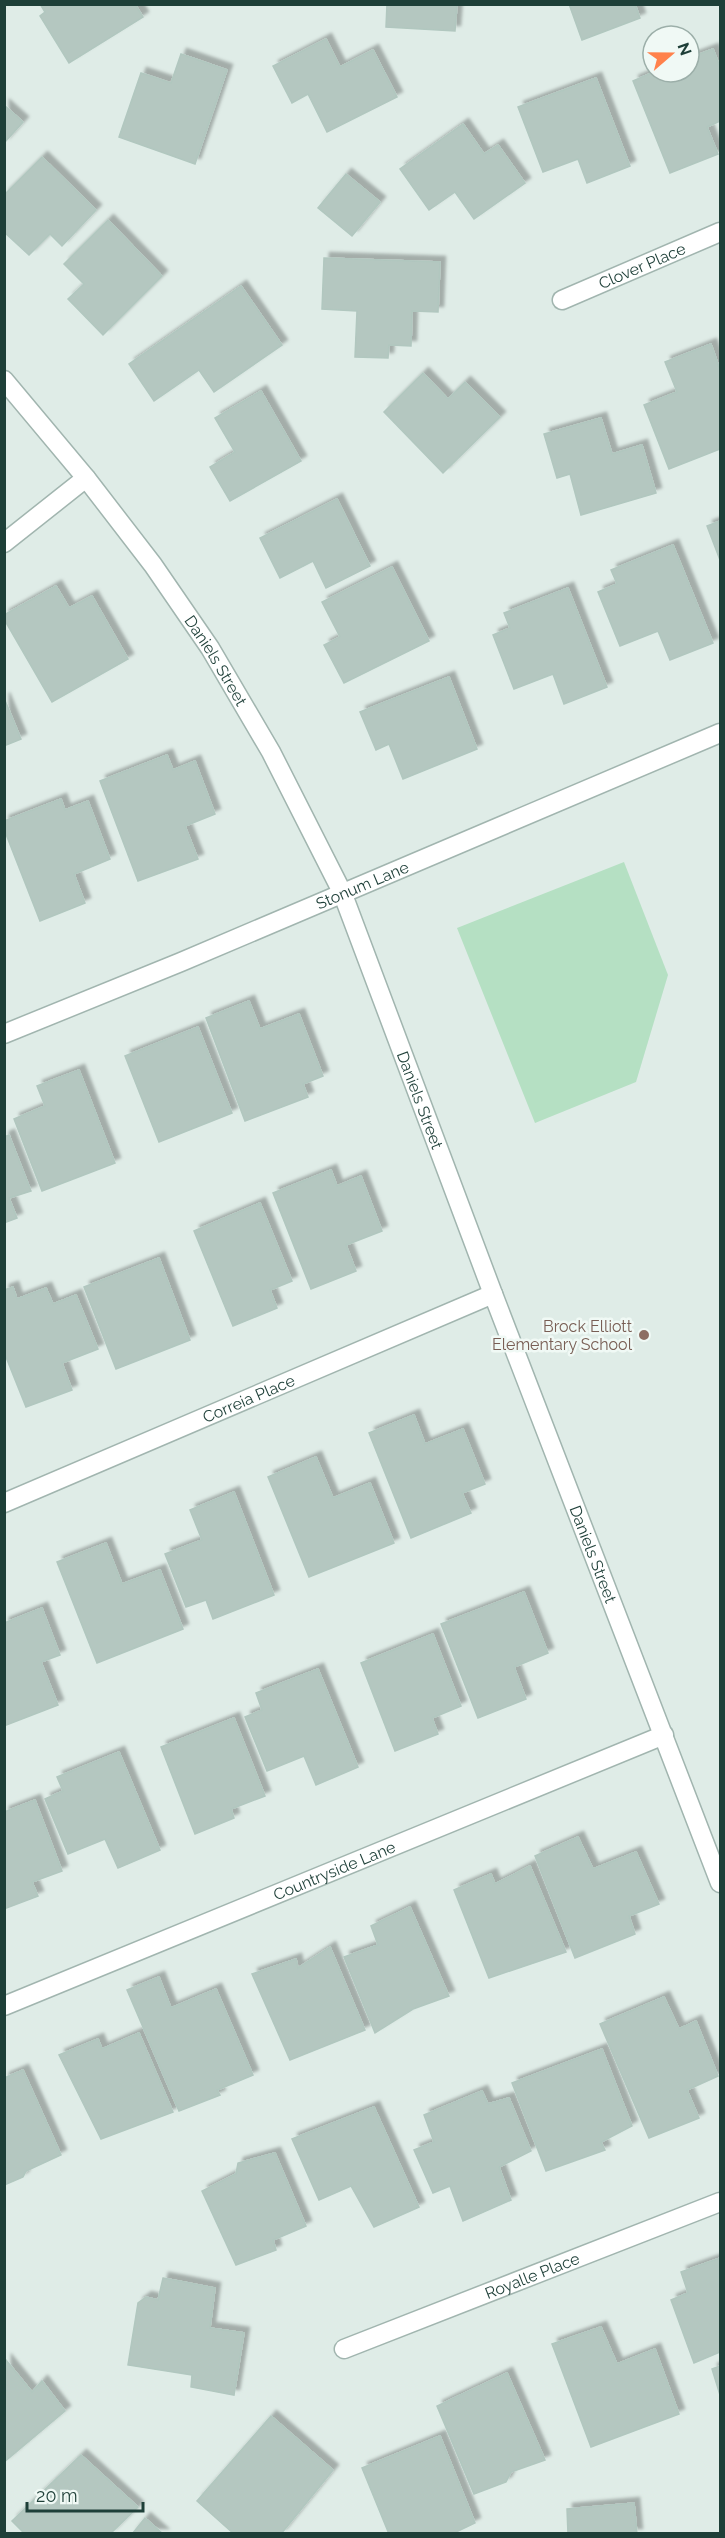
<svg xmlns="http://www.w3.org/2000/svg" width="725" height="2538" viewBox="0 0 725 2538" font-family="Raleway,sans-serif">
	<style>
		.green { fill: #b5e0c3 }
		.building { fill: #b4c7c0; stroke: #b1c7bf; stroke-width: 1.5; filter: url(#shadow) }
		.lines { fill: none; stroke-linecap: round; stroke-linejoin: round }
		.minor-casing { stroke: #a1b5af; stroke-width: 21 }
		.tertiary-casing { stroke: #a1b5af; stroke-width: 21 }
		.minor { stroke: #fff; stroke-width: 18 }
		.tertiary { stroke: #fff; stroke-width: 18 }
		.education-dot { fill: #8d6e63; stroke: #f0f9f5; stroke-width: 2 }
		.labels { text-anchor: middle; stroke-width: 5; stroke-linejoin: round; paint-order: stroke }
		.street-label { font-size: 16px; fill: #1e3f38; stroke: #f0f9f5 }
		.education-label { font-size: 16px; fill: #785e54; stroke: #f0f9f5; text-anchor: end }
	</style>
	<defs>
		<filter id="shadow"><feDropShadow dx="5.5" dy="-5.5" stdDeviation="1.5" flood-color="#0004"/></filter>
	</defs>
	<rect width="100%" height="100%" fill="#dfece7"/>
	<!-- green -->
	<path class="green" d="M624,862L668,975L636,1082L535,1123L457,928Z"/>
	<!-- building -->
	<g class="building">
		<path d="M40,4H135L143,17L69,63L40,16L45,12Z"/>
		<path d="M387,4H457L455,31L386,27Z"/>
		<path d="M569,4H635L640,18L582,40Z"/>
		<path d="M326,39L340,67L373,50L397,97L327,132L308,94L292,103L273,66Z"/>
		<path d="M713,49L720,67V121L707,127L718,154L670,173L633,81L654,72H689V58Z"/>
		<path d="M181,54L227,70L195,164L119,137L141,73L171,83Z"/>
		<path d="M596,78L630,166L587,183L578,159L543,172L518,107Z"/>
		<path d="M4,105L23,122L4,143Z"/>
		<path d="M463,124L484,154L498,145L525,183L474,219L455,192L429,210L400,169Z"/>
		<path d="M42,157L96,210L62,246L50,234L29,255L4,232V195Z"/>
		<path d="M346,174L380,202L352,236L318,208Z"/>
		<path d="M108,220L162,276L103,335L68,299L84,284L64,264Z"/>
		<path d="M324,258L440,262L438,312L412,311L411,346L389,345L388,358L355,357L357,311L322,309Z"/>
		<path d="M241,286L282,345L214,392L199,370L154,401L129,364Z"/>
		<path d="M711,344L720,370V449L669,469L644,405L677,392L665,362Z"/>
		<path d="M423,373L448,399L465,382L500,417L443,473L384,412Z"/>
		<path d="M261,391L301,461L230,501L210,467L235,452L215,418Z"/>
		<path d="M601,418L612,454L642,445L656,493L581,515L570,474L557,478L544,434Z"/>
		<path d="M337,499L370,566L326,588L313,561L280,578L260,538Z"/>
		<path d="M720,521V560L707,526Z"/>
		<path d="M673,545L713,643L670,660L658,631L620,646L598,592L617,584L611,570Z"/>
		<path d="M392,567L429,641L344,683L324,645L340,637L322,602Z"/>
		<path d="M56,586L69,608L92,596L128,659L52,702L4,619V615Z"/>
		<path d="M568,588L607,687L564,704L553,674L514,689L493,635L510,628L504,613Z"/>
		<path d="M449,677L477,749L403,779L389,744L376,750L360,712Z"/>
		<path d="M4,698L21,739L4,746Z"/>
		<path d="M167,755L173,770L195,761L215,814L185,826L198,859L138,881L100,781Z"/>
		<path d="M61,799L65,810L88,801L110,859L74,874L85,903L40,921L4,829V821Z"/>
		<path d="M249,1001L260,1029L299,1014L323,1076L303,1084L308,1097L245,1121L206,1018Z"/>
		<path d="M198,1027L232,1113L159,1142L125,1056Z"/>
		<path d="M79,1070L115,1163L42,1191L14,1119L45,1106L37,1086Z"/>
		<path d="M9,1135L31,1191L9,1198L17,1218L4,1223V1137Z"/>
		<path d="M331,1170L337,1186L361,1176L382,1231L346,1245L356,1271L311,1289L273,1193Z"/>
		<path d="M260,1203L292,1281L270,1290L277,1308L233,1326L194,1231Z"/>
		<path d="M159,1258L190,1340L116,1369L84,1287Z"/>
		<path d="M13,1287L17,1299L46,1288L53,1304L76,1295L98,1349L62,1363L72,1390L26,1407L4,1352V1290Z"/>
		<path d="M414,1415L425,1444L463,1429L485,1484L462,1493L471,1513L411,1538L369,1433Z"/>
		<path d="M316,1457L333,1498L370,1483L394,1543L309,1577L268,1477Z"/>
		<path d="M234,1492L274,1595L213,1619L206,1600L186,1607L165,1554L202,1540L190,1510Z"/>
		<path d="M106,1543L122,1584L160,1570L183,1629L97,1663L57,1562Z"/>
		<path d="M524,1592L548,1653L514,1667L526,1699L478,1718L441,1624Z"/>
		<path d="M42,1608L60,1655L41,1662L58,1705L4,1726V1623Z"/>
		<path d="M433,1634L461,1706L432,1718L438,1734L395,1751L361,1663Z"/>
		<path d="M318,1669L358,1767L316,1785L304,1756L267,1771L245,1717L262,1710L256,1693Z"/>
		<path d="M234,1718L265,1796L231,1809L234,1818L195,1834L161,1747Z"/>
		<path d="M119,1752L160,1850L118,1868L105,1839L68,1854L45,1799L63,1791L57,1777Z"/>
		<path d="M35,1800L62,1871L32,1882L38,1896L4,1909V1812Z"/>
		<path d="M578,1837L593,1869L636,1852L659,1904L629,1916L635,1934L575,1958L535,1856Z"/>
		<path d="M530,1866L566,1952L489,1978L454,1890L491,1874L495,1884Z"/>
		<path d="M410,1907L449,1996L413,2009L375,2033L344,1957L378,1945L371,1926Z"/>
		<path d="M330,1947L365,2030L290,2060L252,1974L296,1959L298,1968Z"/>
		<path d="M159,1977L171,2008L216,1989L253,2075L217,2090L220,2095L179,2111L127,1990Z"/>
		<path d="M664,1997L679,2029L696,2021L718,2076L687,2090L699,2118L649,2138L600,2024Z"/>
		<path d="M139,2033L173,2112L101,2139L59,2055L98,2039L102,2049Z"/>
		<path d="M602,2049L632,2126L601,2142L605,2150L546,2171L512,2083Z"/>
		<path d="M23,2070L61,2155L26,2171L23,2177L4,2185V2078Z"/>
		<path d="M482,2091L488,2104L509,2098L531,2151L499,2167L511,2200L463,2221L450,2186L433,2193L414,2150L434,2142L424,2115Z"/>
		<path d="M374,2107L419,2207L374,2227L351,2186L319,2200L292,2139Z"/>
		<path d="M275,2153L306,2226L273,2240L276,2250L236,2265L202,2191L236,2174L238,2163Z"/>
		<path d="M720,2258V2352L694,2363L671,2300L688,2293L681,2272Z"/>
		<path d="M163,2278L215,2288L210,2328L244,2333L234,2395L191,2387L192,2375L128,2365L138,2303L146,2297L158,2300Z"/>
		<path d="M601,2327L617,2364L655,2349L679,2414L591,2447L552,2344Z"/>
		<path d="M6,2360L32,2392L42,2381L65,2411L4,2462Z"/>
		<path d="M720,2366V2395L712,2369Z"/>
		<path d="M507,2373L545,2460L511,2472L506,2482L474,2494L437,2406Z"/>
		<path d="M271,2416L333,2470L281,2534H234L197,2501Z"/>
		<path d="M440,2436L475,2523L452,2534H389L362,2468Z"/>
		<path d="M81,2455L138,2507L110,2534H25L12,2521Z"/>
		<path d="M634,2503L637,2534H568L567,2509Z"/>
		<path d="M145,2518L163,2534H132Z"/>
	</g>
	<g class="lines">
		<defs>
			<g id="minor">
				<path id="s1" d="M562,300L720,232"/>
				<path d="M4,543L86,478"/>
				<path id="s2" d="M4,1034L181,962L720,733"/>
				<path id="s3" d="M4,1503L493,1294"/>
				<path id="s4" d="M4,2006L664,1735"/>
				<path id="s5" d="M344,2349L720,2202"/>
			</g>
			<g id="tertiary">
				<path id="s6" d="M4,380L86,478L153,565L210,648L271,752L342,892L493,1294L720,1883"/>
			</g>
		</defs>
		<!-- minor casing -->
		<use href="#minor" class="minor-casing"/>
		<!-- tertiary casing -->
		<use href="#tertiary" class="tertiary-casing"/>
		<!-- minor -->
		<use href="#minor" class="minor"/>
		<!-- tertiary -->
		<use href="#tertiary" class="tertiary"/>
	</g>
	<!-- markers -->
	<circle class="education-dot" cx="644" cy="1335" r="6"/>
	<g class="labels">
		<!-- street labels -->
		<g class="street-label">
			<text dy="6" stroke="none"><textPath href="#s1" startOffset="87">Clover Place</textPath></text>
			<text dy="6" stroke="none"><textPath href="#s6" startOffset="352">Daniels Street</textPath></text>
			<text dy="6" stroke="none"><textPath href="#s2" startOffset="388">Stonum Lane</textPath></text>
			<text dy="6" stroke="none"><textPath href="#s6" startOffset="838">Daniels Street</textPath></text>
			<text dy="6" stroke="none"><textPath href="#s3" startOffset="266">Correia Place</textPath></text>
			<text dy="6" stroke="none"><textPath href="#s6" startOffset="1324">Daniels Street</textPath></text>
			<text dy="6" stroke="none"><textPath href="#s4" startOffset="357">Countryside Lane</textPath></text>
			<text dy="6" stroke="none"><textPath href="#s5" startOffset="202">Royalle Place</textPath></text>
		</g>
		<!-- education labels -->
		<g class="education-label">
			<text x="632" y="1332">Brock Elliott<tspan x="632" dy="18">Elementary School</tspan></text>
		</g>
	</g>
	<!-- border -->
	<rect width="725" height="2538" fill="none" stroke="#1e3f38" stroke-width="12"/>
	<!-- north arrow -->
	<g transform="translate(671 54) rotate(70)"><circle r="28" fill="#f0f9f5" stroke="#9cafa9" stroke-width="1.5"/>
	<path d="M0-4.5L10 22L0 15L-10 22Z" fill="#ff814b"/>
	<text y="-9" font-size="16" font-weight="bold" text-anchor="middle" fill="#1e3f38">N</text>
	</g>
	<!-- scale -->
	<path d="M27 2502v9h116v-9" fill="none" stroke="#1e3f38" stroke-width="3"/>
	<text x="36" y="2502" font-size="18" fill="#1e3f38" stroke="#f0f9f5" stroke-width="4.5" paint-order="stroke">20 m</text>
</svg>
